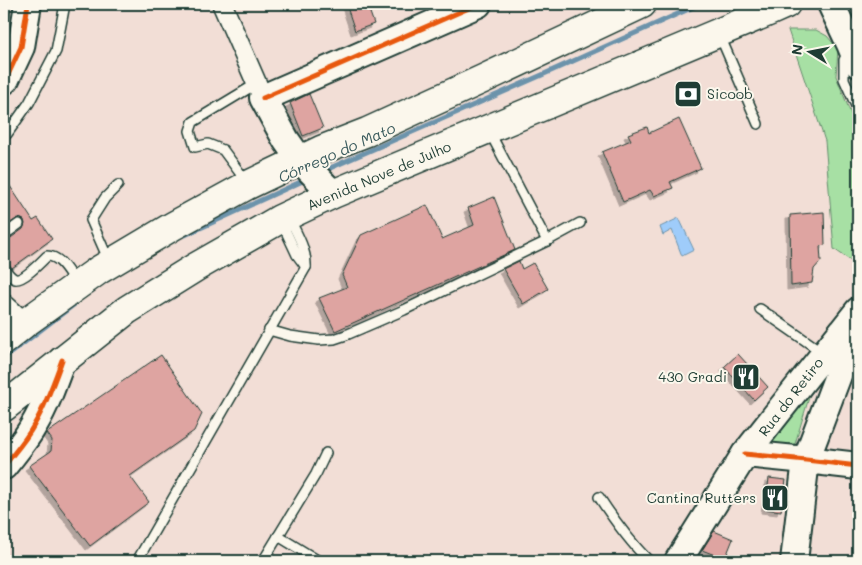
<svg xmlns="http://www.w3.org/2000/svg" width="862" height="565" viewBox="0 0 862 565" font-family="Mali,sans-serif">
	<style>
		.green { fill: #a7e0a4; stroke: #638e6c }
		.water { fill: #9fccfa; stroke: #6c93ab }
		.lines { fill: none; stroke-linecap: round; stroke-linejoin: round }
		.stream { stroke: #6c93ab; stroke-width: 5 }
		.building { fill: #dea4a1; stroke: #1f3d34; filter: url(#shadow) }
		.lane-casing { stroke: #1f3d34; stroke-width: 12 }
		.street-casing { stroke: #1f3d34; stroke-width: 22 }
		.secondary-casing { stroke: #1f3d34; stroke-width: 30 }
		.primary-casing { stroke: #1f3d34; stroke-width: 31 }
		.lane { stroke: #fbf7ec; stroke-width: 9 }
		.street { stroke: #fbf7ec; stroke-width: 19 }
		.secondary { stroke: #fbf7ec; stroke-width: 26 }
		.primary { stroke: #fbf7ec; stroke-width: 28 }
		.cycleway-casing { stroke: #fbf7ec; stroke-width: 8 }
		.cycleway { stroke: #e8590c; stroke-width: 5 }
		.labels { text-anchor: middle; stroke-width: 4; stroke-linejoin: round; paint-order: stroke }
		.poi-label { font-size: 14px; fill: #1f3d34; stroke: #fbf7ec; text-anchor: end }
		.street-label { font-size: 14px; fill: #1f3d34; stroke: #fbf7ec }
		.water-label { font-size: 15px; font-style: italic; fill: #395a5c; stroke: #fbf7ec }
	</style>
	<defs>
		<filter id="shadow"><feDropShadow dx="-4" dy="4" stdDeviation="0" flood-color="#0004"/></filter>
	</defs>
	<rect width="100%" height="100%" fill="#f2ded6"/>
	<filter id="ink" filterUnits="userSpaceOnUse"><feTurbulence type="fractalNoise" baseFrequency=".02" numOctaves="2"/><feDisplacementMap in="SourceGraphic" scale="10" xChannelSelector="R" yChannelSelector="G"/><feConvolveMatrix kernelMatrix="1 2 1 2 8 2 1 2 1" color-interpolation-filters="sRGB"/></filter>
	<g filter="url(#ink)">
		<!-- green -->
		<g class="green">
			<path d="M788,30H816L827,36L838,49L836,76L858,132V266L834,249L825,141Z"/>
			<path d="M814,381L794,447L761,446Z"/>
		</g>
		<!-- water -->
		<path class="water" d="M679,218L694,250L682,256L672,230L663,235L660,227Z"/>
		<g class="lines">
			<!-- stream -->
			<g class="stream">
				<path d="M321,172L542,75L700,4"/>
				<path d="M185,235L307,179"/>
				<path d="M4,358L76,303"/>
			</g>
		</g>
		<!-- building -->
		<g class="building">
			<path d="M346,4H367L374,24L355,31Z"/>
			<path d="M309,94L323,128L303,136L290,103Z"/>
			<path d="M679,119L701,168L670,182L673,188L654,196L650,190L623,202L602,152L631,140L628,134L647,127L649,133Z"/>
			<path d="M4,177L33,221L38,218L52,239L12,268L9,264L4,261V241L8,240L23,229L25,224L24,220L18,218L4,227Z"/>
			<path d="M494,197L515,250L335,331L319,298L347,287L342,275L361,235L427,205L442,239L474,225L468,208Z"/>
			<path d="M824,212L825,245L820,246L821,261L814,269L812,283L791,286L790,215Z"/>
			<path d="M519,261L522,269L533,263L548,289L523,304L503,269Z"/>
			<path d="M738,354L768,387L754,400L724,367Z"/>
			<path d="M161,355L202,414L194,431L130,476L149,502L90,546L29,466L51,451L52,440L47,433Z"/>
			<path d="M769,478L786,480L781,511L765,509Z"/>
			<path d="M714,531L733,539L725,559L702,550Z"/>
		</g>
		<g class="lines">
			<defs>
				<g id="lane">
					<path d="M720,36L758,124"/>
					<path d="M847,54L844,60V79L858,110"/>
					<path d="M489,131L547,241"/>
					<path d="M7,134L29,103L56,51L65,4"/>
					<path d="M245,183L240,173L223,150L208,144L195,147L190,131L193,122L256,84"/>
					<path d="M281,221L297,255L306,267"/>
					<path d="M4,235L19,224"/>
					<path d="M109,261L91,220L105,198L118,185"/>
					<path d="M4,268C7,272 10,277 15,279C23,281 41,262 47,256C61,256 68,273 76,283"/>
					<path d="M760,309L822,352"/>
					<path d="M269,330L290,336L319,340L334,339L346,335L404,310L547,241L580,223"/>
					<path d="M599,497C614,520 630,542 649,561"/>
					<path d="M278,536L319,561"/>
					<path d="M137,561L306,267C307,249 296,233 289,217"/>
					<path d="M263,561L316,474L326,453"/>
				</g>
				<g id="street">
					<path d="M222,4L263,98"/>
					<path d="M4,304L25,323"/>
				</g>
				<g id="secondary">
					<path d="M831,4L850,44L858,64"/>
					<path d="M4,81L6,79L21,47L28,4"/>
					<path d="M333,194L300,160L286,140L263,98L478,4"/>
					<path d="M745,454L806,460L858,466"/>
					<path d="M4,466C14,453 26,440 34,425C46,405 54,382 62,360"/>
					<path d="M678,561L745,454L858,311"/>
					<path d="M794,561L806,460L857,325"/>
				</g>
				<g id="primary">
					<path d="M4,340L25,323L99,270L173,226L246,186L321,150L367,132L483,79L642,4"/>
					<path d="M4,407L127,310L196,267L280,219L333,194L768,12L786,4"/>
				</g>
			</defs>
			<!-- lane casing -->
			<use href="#lane" class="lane-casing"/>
			<!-- street casing -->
			<use href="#street" class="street-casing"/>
			<!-- secondary casing -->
			<use href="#secondary" class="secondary-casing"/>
			<!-- primary casing -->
			<use href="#primary" class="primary-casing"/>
			<!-- lane -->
			<use href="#lane" class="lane"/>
			<!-- street -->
			<use href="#street" class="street"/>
			<!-- secondary -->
			<use href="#secondary" class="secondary"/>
			<!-- primary -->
			<use href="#primary" class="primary"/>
			<defs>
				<g id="cycleway">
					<path d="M4,81L6,79L21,47L28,4"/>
					<path d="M263,98L478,4"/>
					<path d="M745,454L806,460L858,466"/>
					<path d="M4,466C14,453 26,440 34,425C46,405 54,382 62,360"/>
				</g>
			</defs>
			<!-- cycleway casing -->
			<use href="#cycleway" class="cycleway-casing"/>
			<!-- cycleway -->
			<use href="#cycleway" class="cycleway"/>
		</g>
	</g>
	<!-- icons -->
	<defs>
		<symbol id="bank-square" viewBox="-11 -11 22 22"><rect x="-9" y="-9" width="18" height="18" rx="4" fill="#1f3d34" stroke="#fbf7ec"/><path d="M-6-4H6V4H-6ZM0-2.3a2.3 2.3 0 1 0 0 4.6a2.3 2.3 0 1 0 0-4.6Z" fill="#fff"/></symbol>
		<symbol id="restaurant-square" viewBox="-11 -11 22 22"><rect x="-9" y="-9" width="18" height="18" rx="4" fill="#1f3d34" stroke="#fbf7ec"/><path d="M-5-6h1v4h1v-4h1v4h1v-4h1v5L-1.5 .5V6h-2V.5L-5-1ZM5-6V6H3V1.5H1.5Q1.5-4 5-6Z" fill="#fff"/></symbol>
	</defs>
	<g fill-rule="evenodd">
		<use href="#bank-square" x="672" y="78" width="32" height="32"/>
		<use href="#restaurant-square" x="730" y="361" width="32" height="32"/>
		<use href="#restaurant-square" x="759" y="482" width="32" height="32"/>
	</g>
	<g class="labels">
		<!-- poi labels -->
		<g class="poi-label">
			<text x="707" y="99" text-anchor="start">Sicoob</text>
			<text x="727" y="382">430 Gradi</text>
			<text x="756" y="503">Cantina Rutters</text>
		</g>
		<!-- street labels -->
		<g class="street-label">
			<text transform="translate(379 176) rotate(-23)" y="5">Avenida Nove de Julho</text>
			<text transform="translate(791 397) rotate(-52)" y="5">Rua do Retiro</text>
		</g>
		<!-- water labels -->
		<g class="water-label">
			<text transform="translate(337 153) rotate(-24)" y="5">Córrego do Mato</text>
		</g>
	</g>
	<!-- margin -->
	<rect width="862" height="565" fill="none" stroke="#fbf7ec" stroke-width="20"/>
	<rect x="10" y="10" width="842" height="545" fill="none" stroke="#1f3d34" stroke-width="2" filter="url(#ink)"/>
	<!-- north arrow -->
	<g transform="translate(810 52) rotate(280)" stroke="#fbf7ec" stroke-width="4" paint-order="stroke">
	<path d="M0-4L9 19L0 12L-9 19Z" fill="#1f3d34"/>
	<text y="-8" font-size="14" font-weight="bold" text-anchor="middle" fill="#1f3d34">N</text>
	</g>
</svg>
